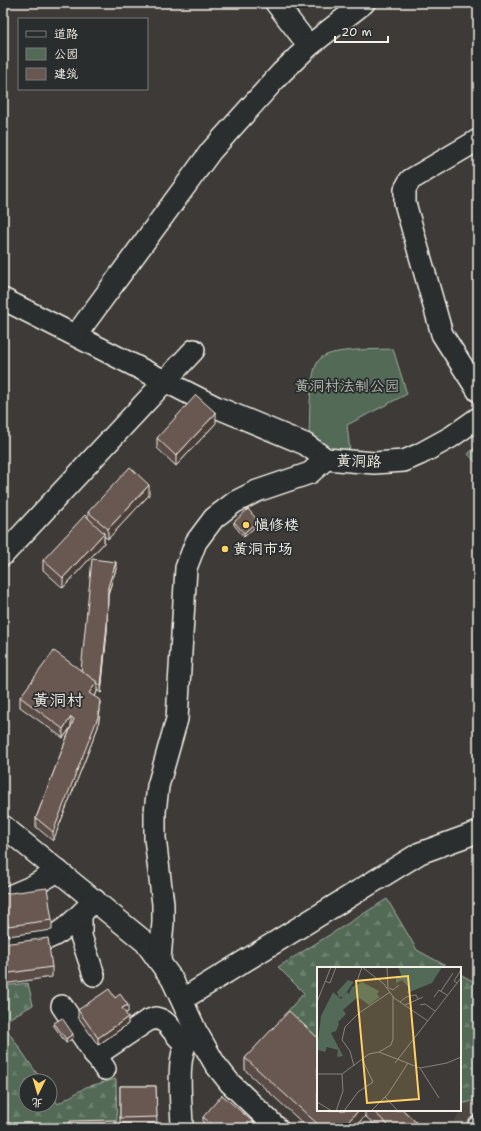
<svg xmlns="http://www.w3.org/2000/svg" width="481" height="1131" viewBox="0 0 481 1131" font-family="'Shantell Sans','LXGW WenKai TC',sans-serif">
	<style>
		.built { fill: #4d4643 }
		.forest { fill: url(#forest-firs); stroke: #a3aea0 }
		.green { fill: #526a57; stroke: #a3aea0 }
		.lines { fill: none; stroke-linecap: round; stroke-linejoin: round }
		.minor-casing { stroke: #f4f1e8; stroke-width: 24 }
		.minor { stroke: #2a2d2e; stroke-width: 21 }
		.wall { fill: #5a4c46; stroke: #f4f1e8 }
		.shaded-wall { fill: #4a3e39; stroke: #f4f1e8 }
		.building { fill: #695851; stroke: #f4f1e8 }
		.poi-dot { fill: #ffd166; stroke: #2a2d2e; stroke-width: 1.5 }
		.labels { text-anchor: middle; stroke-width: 3.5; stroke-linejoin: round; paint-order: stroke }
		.park-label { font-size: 15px; fill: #b3bbae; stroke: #2a2d2e }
		.street-label { font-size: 15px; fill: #f4f1e8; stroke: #2a2d2e }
		.poi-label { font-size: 15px; fill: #f4f1e8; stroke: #2a2d2e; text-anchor: start }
		.quarter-label { font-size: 17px; fill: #f4f1e8; stroke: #2a2d2e }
		.inset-road { fill: none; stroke: #86837e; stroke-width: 1 }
		.view { fill: #ffd166; fill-opacity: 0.15; stroke: #ffd166; stroke-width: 2 }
		.inset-edge { fill: none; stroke: #f4f1e8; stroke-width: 2 }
	</style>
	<defs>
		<pattern id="forest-firs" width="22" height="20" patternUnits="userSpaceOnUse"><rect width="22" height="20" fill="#526a57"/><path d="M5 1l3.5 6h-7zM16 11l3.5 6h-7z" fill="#6c806f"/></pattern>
	</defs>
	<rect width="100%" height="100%" fill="#3d3a38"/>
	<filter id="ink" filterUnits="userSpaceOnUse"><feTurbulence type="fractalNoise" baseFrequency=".025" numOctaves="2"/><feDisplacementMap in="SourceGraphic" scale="8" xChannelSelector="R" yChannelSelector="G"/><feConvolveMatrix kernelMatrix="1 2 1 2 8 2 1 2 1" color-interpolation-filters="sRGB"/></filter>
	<g filter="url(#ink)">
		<!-- built -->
		<path class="built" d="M478,1100V1128H451L465,1102Z"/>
		<!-- forest -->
		<g class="forest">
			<path d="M387,899L417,950L450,968H318V1039L283,1016L304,993L278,967Z"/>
			<path d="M460,974L478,984V1100L460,1104Z"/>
			<path d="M28,983L33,1005L3,1022V986Z"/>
			<path d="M3,1024L42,1081H26V1105H50V1092L58,1104L86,1087L116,1079L117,1125L60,1126V1128H3Z"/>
		</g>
		<!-- green -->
		<g class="green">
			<path d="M393,349L407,394L347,425L350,451L331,452L309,438C310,422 308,367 321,358C334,348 375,350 393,349Z"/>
			<path d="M478,445V465L468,454Z"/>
		</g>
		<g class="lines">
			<defs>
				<g id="minor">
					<path d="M276,3L309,46"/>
					<path d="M478,140L410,180L405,189V203L442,334L478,391"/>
					<path d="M3,299L216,407L305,444L326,459L374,463L404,461L420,454L451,437L478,418"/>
					<path d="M76,335L211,151L281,73L309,46L364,3"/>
					<path d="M3,555L194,350"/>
					<path d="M3,826L145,942L172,979L196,1031L215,1064L230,1083L277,1128"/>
					<path d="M3,899L31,887L58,871"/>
					<path d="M81,914V936L94,975"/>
					<path d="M3,947C16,945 30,945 43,940C64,934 79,915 95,900"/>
					<path d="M160,960L163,922V904L155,838V812L158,786L177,719L186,568L196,542L214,518L235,502L257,491L310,473L326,459"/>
					<path d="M183,999L420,853L478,832"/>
					<path d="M62,1006L105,1069"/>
					<path d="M95,1056L147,1021L155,1018C170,1020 173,1036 185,1043"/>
					<path d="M182,1128C182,1104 173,1048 194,1033"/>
					<path d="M478,1128V1127"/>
				</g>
			</defs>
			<!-- minor casing -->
			<use href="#minor" class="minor-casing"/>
			<!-- minor -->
			<use href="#minor" class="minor"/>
		</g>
		<!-- wall -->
		<g class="wall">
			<path d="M216,423L176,466L157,448V438Z"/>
			<path d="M149,495L108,539L104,536V543L63,588L43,570V560L88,519V512Z"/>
			<path d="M234,522L258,524L244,537L234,525Z"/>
			<path d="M116,569L108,594L107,631L101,693L97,690V692L94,696L100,710L98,727L53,841L36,827V818L71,727L63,738L20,707V697L81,671Z"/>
			<path d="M3,894L52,920V930L8,936L3,906Z"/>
			<path d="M3,917L5,930V936L3,937Z"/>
			<path d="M3,944L52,967V977L3,984Z"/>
			<path d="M115,998L128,1012L125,1013L128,1024L98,1045L78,1017V1010Z"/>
			<path d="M54,1023L73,1038L66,1043L54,1026Z"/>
			<path d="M245,1058L318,1110H403L422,1128H378L365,1116L354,1128H308L245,1070Z"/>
			<path d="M120,1086H156L157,1128H120Z"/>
			<path d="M203,1117L260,1128H208L203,1124Z"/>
		</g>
		<!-- shaded-wall -->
		<g class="shaded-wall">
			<path d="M216,413V423L176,466V456Z"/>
			<path d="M149,485V495L108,539V529Z"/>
			<path d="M258,521V524L244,537V533Z"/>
			<path d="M104,533V543L63,588V578Z"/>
			<path d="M116,562V569L108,594L107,631L101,693L108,587Z"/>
			<path d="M97,682V692L89,703V693Z"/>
			<path d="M100,700V710L98,727L53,841V832Z"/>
			<path d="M71,717V727L63,738V729Z"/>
			<path d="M128,1005V1012L122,1015V1008Z"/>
			<path d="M128,1017V1024L98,1045V1038Z"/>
			<path d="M73,1034V1038L66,1043V1039Z"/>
			<path d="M359,1110H365V1116L354,1128H347V1123Z"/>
		</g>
		<!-- building -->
		<g class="building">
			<path d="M196,395L216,413L176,456L157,438Z"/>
			<path d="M130,467L149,485L108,529L88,512Z"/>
			<path d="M248,509L258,521L244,533L234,522Z"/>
			<path d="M85,515L104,533L63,578L43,560Z"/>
			<path d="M92,559L116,562L108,587L107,624L101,686L97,683V682L81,671Z"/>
			<path d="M54,651L97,682L89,693L100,700L98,717L53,832L36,818L74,719L71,717L63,729L20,697Z"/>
			<path d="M47,888L52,920L8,926L3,894Z"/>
			<path d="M3,917L5,930H3Z"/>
			<path d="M48,938L52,967L3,974V944Z"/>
			<path d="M109,989L115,998L120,994L128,1005L122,1008L128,1017L98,1038L78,1010Z"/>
			<path d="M289,1011L318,1038V1110H359L347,1123L352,1128H322L245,1058Z"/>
			<path d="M62,1018L73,1034L66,1039L54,1023Z"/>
			<path d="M120,1086H156L157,1117L120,1118Z"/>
			<path d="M222,1095L260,1128H216L203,1117Z"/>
			<path d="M372,1110H403L422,1128H386L388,1125Z"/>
			<path d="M115,1120V1128H70V1121Z"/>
			<rect x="120" y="1123" width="37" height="5"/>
		</g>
	</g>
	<!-- markers -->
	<g class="poi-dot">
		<circle cx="246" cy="525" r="4"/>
		<circle cx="225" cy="549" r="4"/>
	</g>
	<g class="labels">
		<!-- park labels -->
		<g class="park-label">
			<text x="347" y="391">黄洞村法制公园</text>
		</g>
		<!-- street labels -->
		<g class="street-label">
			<text transform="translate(359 461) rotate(2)" y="5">黄洞路</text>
		</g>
		<!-- poi labels -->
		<g class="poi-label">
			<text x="254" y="530">慎修楼</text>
			<text x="233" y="554">黄洞市场</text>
		</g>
		<!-- quarter labels -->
		<g class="quarter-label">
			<text x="58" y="706">黄洞村</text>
		</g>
	</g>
	<!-- overview -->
	<g transform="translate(317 967)">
		<rect width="144" height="144" fill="#3d3a38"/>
		<path d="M81,0H125L115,16L90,26L92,21L85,13L79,16V11L85,10ZM45,15L62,24L60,27L63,30L52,38L41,30L26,43L29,47L21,55L22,57L19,64L14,66L26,89L20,90L21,83L10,80L8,85L0,83L4,49L16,25L24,32L30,25L32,27L35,20Z" fill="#526a57"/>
		<path d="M31,13L37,15L26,30H22L20,25Z" fill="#526a57"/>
		<path class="inset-road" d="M70,0L71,22M8,14L13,16L19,0M140,16L137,14L144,3M39,17L45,0L67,17L77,31L111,54M72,21L76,23L82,18M124,24L136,6M117,30L122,23L130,28M0,35L14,0M83,35L89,30L99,28L101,32M88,38L106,30M103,38L108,37L118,44M62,85L74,78L76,72V29M78,96L144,11M37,99L33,84L25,73L28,60L42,46L73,25M103,101L130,96L144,90M0,107H25L52,87L62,85L103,101L122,131M68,130L81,144M0,135L15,144M19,144L26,124L25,107M27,144L41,125L56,115L45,92M54,144L71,127L91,96"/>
		<path class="view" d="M91,9L102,132L50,136L39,14Z"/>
		<rect width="144" height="144" class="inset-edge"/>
	</g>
	<!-- margin -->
	<rect width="481" height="1131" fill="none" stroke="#2a2d2e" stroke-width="16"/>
	<rect x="8" y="8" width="465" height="1115" fill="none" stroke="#f4f1e8" stroke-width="1.5" filter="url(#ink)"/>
	<!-- legend -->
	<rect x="18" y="18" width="130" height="72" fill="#2a2d2e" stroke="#7b7b78"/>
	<rect x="26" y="31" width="20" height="6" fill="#2a2d2e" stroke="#7b7b78"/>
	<text x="54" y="38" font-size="12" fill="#f4f1e8">道路</text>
	<rect x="26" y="48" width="20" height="12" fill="#526a57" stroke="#7b7b78"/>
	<text x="54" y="58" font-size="12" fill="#f4f1e8">公园</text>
	<rect x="26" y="68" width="20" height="12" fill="#695851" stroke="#7b7b78"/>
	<text x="54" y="78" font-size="12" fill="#f4f1e8">建筑</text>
	<!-- north arrow -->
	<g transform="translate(38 1093) rotate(185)"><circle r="19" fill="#2a2d2e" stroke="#7b7b78"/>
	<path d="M0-3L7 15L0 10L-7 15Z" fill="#ffd166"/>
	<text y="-6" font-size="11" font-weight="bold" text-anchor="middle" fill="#f4f1e8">北</text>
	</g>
	<!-- scale -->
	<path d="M335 36v6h53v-6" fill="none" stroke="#f4f1e8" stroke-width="2"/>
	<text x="341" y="36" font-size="12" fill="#f4f1e8" stroke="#2a2d2e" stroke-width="3" paint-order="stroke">20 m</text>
</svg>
